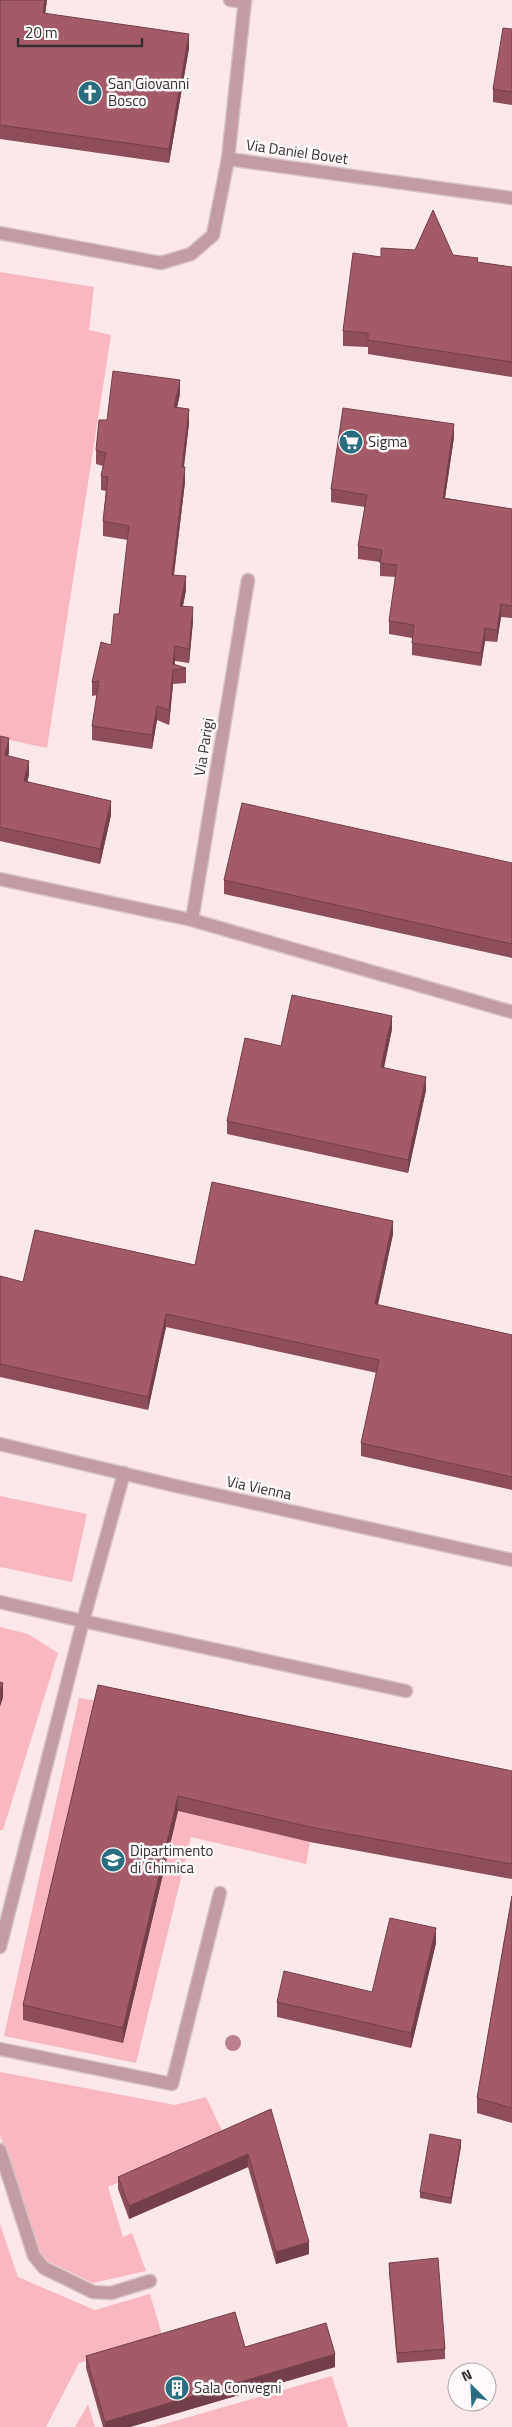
<svg xmlns="http://www.w3.org/2000/svg" width="512" height="2427" viewBox="0 0 512 2427" font-family="'Titillium Web',sans-serif">
	<style>
		.green { fill: #fab7c2 }
		.lines { fill: none; stroke-linecap: round; stroke-linejoin: round }
		.minor-casing { stroke: #d5c3c5; stroke-width: 15 }
		.minor { stroke: #c19ca2; stroke-width: 12 }
		.tree { fill: #bc7f8e }
		.wall { fill: #8e4d5a }
		.shaded-wall { fill: #743f4a }
		.building { fill: #a55a69; stroke: #743f4a }
		.labels { text-anchor: middle; stroke-width: 5; stroke-linejoin: round; paint-order: stroke }
		.poi-label { font-size: 15px; fill: #372f30; stroke: #fef9fa; text-anchor: start }
		.street-label { font-size: 15px; fill: #372f30; stroke: #fef9fa }
	</style>
	<rect width="100%" height="100%" fill="#fce8ea"/>
	<!-- green -->
	<g class="green">
		<path d="M0,272L94,287L89,330L111,335L47,748L0,738Z"/>
		<path d="M0,1496L87,1514L72,1582L0,1567Z"/>
		<path d="M0,1627L28,1634L58,1653L3,1830H0V1707L3,1699L0,1697Z"/>
		<path d="M79,1698L98,1701L123,2043L178,1811L310,1842L306,1864L191,1837L136,2063L4,2036Z"/>
		<path d="M0,2072L175,2105L206,2097L224,2135L108,2187L123,2237L132,2233L146,2271L93,2283L45,2260L36,2251L0,2135Z"/>
		<path d="M0,2224L18,2277L95,2310L150,2294L163,2338L79,2363L46,2427H0Z"/>
		<path d="M332,2376L348,2427H154Z"/>
		<path d="M88,2404L95,2427H75Z"/>
	</g>
	<g class="lines">
		<defs>
			<g id="minor">
				<path d="M230,0L245,2"/>
				<path d="M228,159L245,0"/>
				<path d="M0,233L161,263L191,254L213,235L228,159L512,198"/>
				<path d="M0,879L192,920L512,1012"/>
				<path d="M192,920L248,580"/>
				<path d="M0,1444L176,1486L512,1560"/>
				<path d="M0,1602L83,1621L124,1473"/>
				<path d="M0,1947L83,1621L406,1691"/>
				<path d="M0,2049L172,2084L220,1893"/>
				<path d="M0,2150L34,2256L44,2268L93,2292L111,2293L150,2281"/>
			</g>
		</defs>
		<!-- minor casing -->
		<use href="#minor" class="minor-casing"/>
		<!-- minor -->
		<use href="#minor" class="minor"/>
	</g>
	<!-- trees -->
	<circle class="tree" cx="233" cy="2043" r="8"/>
	<!-- wall -->
	<g class="wall">
		<path d="M0,0H47L45,14L189,48L169,163L0,139Z"/>
		<path d="M512,29V105L493,102V89Z"/>
		<path d="M381,248L453,255L478,262L512,267V377L368,354V347L343,346V331L381,257Z"/>
		<path d="M180,394L177,407L189,423L184,467L185,482L174,575L186,590L183,606L193,621L189,663L175,661V665L186,668V683L173,684L169,725L157,720L152,749L92,740V726L97,695L92,696V682L111,645L119,614L128,540L103,536V521L106,491L101,490V476L103,466L96,464V450L107,420Z"/>
		<path d="M454,437L445,498L512,509V618L501,617L497,642L485,641L481,666L412,655V638L389,634V621L396,577L380,576V562L358,559V546L365,507L331,502V489Z"/>
		<path d="M0,736L9,752L8,756L29,775L27,781L111,815L100,864L0,841Z"/>
		<path d="M512,863V958L224,894V880Z"/>
		<path d="M392,1029L384,1068L426,1090L408,1173L227,1134V1121L281,1046Z"/>
		<path d="M393,1234L378,1305L512,1335V1490L361,1456V1443L377,1373L166,1327L148,1410L0,1377V1276L23,1282L195,1265Z"/>
		<path d="M98,1685L512,1771V1879L310,1842L178,1811L123,2043L23,2020V2005Z"/>
		<path d="M512,1896V2123L477,2113V2098Z"/>
		<path d="M436,1943L411,2048L277,2017V2002L372,1992Z"/>
		<path d="M271,2109L309,2254L276,2264L248,2167L129,2219L118,2189V2177Z"/>
		<path d="M461,2146L451,2204L420,2198V2192Z"/>
		<path d="M389,2263L445,2349V2359L397,2363L389,2273Z"/>
		<path d="M245,2347L335,2367L130,2427H103L86,2368V2356Z"/>
	</g>
	<!-- shaded-wall -->
	<g class="shaded-wall">
		<path d="M45,0H47L43,28V13Z"/>
		<path d="M189,34V48L169,163V149Z"/>
		<path d="M180,380V394L174,421V407Z"/>
		<path d="M189,409V423L182,481V467Z"/>
		<path d="M454,424V437L443,511V498Z"/>
		<path d="M185,467V482L172,589V575Z"/>
		<path d="M186,576V590L180,620V606Z"/>
		<path d="M501,604V617L497,642V630Z"/>
		<path d="M193,607V621L189,663V649Z"/>
		<path d="M485,628V641L481,666V653Z"/>
		<path d="M175,646V661L174,670L173,664Z"/>
		<path d="M173,670V684L169,725V710Z"/>
		<path d="M157,706V720L152,749V735Z"/>
		<path d="M9,738V752L5,769V755Z"/>
		<path d="M29,761V775L24,795V781Z"/>
		<path d="M111,801V815L100,864V849Z"/>
		<path d="M392,1016V1029L381,1080V1067Z"/>
		<path d="M426,1077V1090L408,1173V1160Z"/>
		<path d="M393,1221V1234L375,1317V1304Z"/>
		<path d="M166,1314V1327L148,1410V1397Z"/>
		<path d="M3,1683V1698L0,1707V1692Z"/>
		<path d="M178,1796V1811L123,2043V2028Z"/>
		<path d="M436,1928V1943L411,2048V2033Z"/>
		<path d="M461,2140V2146L451,2204V2198Z"/>
		<path d="M248,2154V2167L129,2219V2206Z"/>
		<path d="M309,2242V2254L276,2264V2252Z"/>
		<path d="M335,2354V2367L130,2427H105V2422Z"/>
	</g>
	<!-- building -->
	<g class="building">
		<path d="M0,0H45L43,13L189,34L169,149L0,125Z"/>
		<path d="M503,28L512,29V92L493,89Z"/>
		<path d="M433,210L453,255L478,258L477,262L512,267V362L368,340V333L343,331L353,253L381,257V248L415,250Z"/>
		<path d="M113,371L180,380L174,407L189,409L182,467H185L172,575L186,576L180,606L193,607L189,649L175,646L173,664L186,668L173,670L169,710L157,706L152,735L92,726L99,681L92,682L101,642L111,645L114,614H119L129,526L103,521L108,477L101,476L106,453L96,450L99,420H107Z"/>
		<path d="M343,408L454,424L443,498L512,509V606L501,604L497,630L485,628L481,653L412,643L414,625L389,621L397,565L380,563L382,550L358,546L367,495L331,489Z"/>
		<path d="M0,736L9,738L5,755L29,761L24,781L111,801L100,849L0,827Z"/>
		<path d="M242,803L512,863V944L224,880Z"/>
		<path d="M292,995L392,1016L381,1067L426,1077L408,1160L227,1121L245,1038L281,1046Z"/>
		<path d="M212,1182L393,1221L375,1304L512,1335V1477L361,1443L379,1360L166,1314L148,1397L0,1364V1276L23,1282L35,1230L195,1265Z"/>
		<path d="M0,1682L3,1683L0,1692Z"/>
		<path d="M98,1685L512,1771V1864L310,1827L178,1796L123,2028L23,2005Z"/>
		<path d="M512,1896V2108L477,2098Z"/>
		<path d="M390,1918L436,1928L411,2033L277,2002L284,1971L372,1992Z"/>
		<path d="M271,2109L309,2242L276,2252L248,2154L129,2206L118,2177Z"/>
		<path d="M430,2134L461,2140L451,2198L420,2192Z"/>
		<path d="M438,2258L445,2349L397,2353L389,2263Z"/>
		<path d="M235,2312L245,2347L326,2323L335,2354L105,2422L86,2356Z"/>
	</g>
	<!-- icons -->
	<defs>
		<symbol id="church-disc" viewBox="-11 -11 22 22"><circle r="9.5" fill="#2a6d7e" stroke="#fef9fa"/><path d="M-1.2-6h2.4v3.5h3.3v2.4h-3.3V6h-2.4V-.1h-3.3v-2.4h3.3Z" fill="#fff"/></symbol>
		<symbol id="supermarket-disc" viewBox="-11 -11 22 22"><circle r="9.5" fill="#2a6d7e" stroke="#fef9fa"/><path d="M-6-5.5h2.5l.6 2H6L4.5 2H-2.5L-4.4-4H-6ZM-1.5 3.2a1.3 1.3 0 1 0 .1 0ZM3 3.2a1.3 1.3 0 1 0 .1 0Z" fill="#fff"/></symbol>
		<symbol id="university-disc" viewBox="-11 -11 22 22"><circle r="9.5" fill="#2a6d7e" stroke="#fef9fa"/><path d="M0-5L7-2L0 1L-7-2ZM-4 1L0 2.5L4 1V4Q0 6-4 4Z" fill="#fff"/></symbol>
		<symbol id="building-disc" viewBox="-11 -11 22 22"><circle r="9.5" fill="#2a6d7e" stroke="#fef9fa"/><path d="M-4-6H4V6H1V3H-1V6H-4ZM-2.5-4.3h1.7v1.8h-1.7ZM.8-4.3h1.7v1.8H.8ZM-2.5-1h1.7V.8h-1.7ZM.8-1h1.7V.8H.8Z" fill="#fff"/></symbol>
	</defs>
	<g fill-rule="evenodd">
		<use href="#church-disc" x="76" y="79" width="28" height="28"/>
		<use href="#supermarket-disc" x="337" y="428" width="28" height="28"/>
		<use href="#university-disc" x="99" y="1846" width="28" height="28"/>
		<use href="#building-disc" x="163" y="2374" width="28" height="28"/>
	</g>
	<g class="labels">
		<!-- poi labels -->
		<g class="poi-label">
			<text x="108" y="89">San Giovanni<tspan x="108" dy="17">Bosco</tspan></text>
			<text x="368" y="447">Sigma</text>
			<text x="130" y="1856">Dipartimento<tspan x="130" dy="17">di Chimica</tspan></text>
			<text x="194" y="2393">Sala Convegni</text>
		</g>
		<!-- street labels -->
		<g class="street-label">
			<text transform="translate(297 152) rotate(8)" y="5">Via Daniel Bovet</text>
			<text transform="translate(204 747) rotate(-81)" y="5">Via Parigi</text>
			<text transform="translate(259 1488) rotate(12)" y="5">Via Vienna</text>
		</g>
	</g>
	<!-- north arrow -->
	<g transform="translate(472 2387) rotate(336)"><circle r="24" fill="#fef9fa" stroke="#aea8a9"/>
	<path d="M0-4L9 19L0 12L-9 19Z" fill="#2a6d7e"/>
	<text y="-8" font-size="14" font-weight="bold" text-anchor="middle" fill="#372f30">N</text>
	</g>
	<!-- scale -->
	<path d="M18 38v8h124v-8" fill="none" stroke="#372f30" stroke-width="2.5"/>
	<text x="25" y="38" font-size="15" fill="#372f30" stroke="#fef9fa" stroke-width="4" paint-order="stroke">20 m</text>
</svg>
